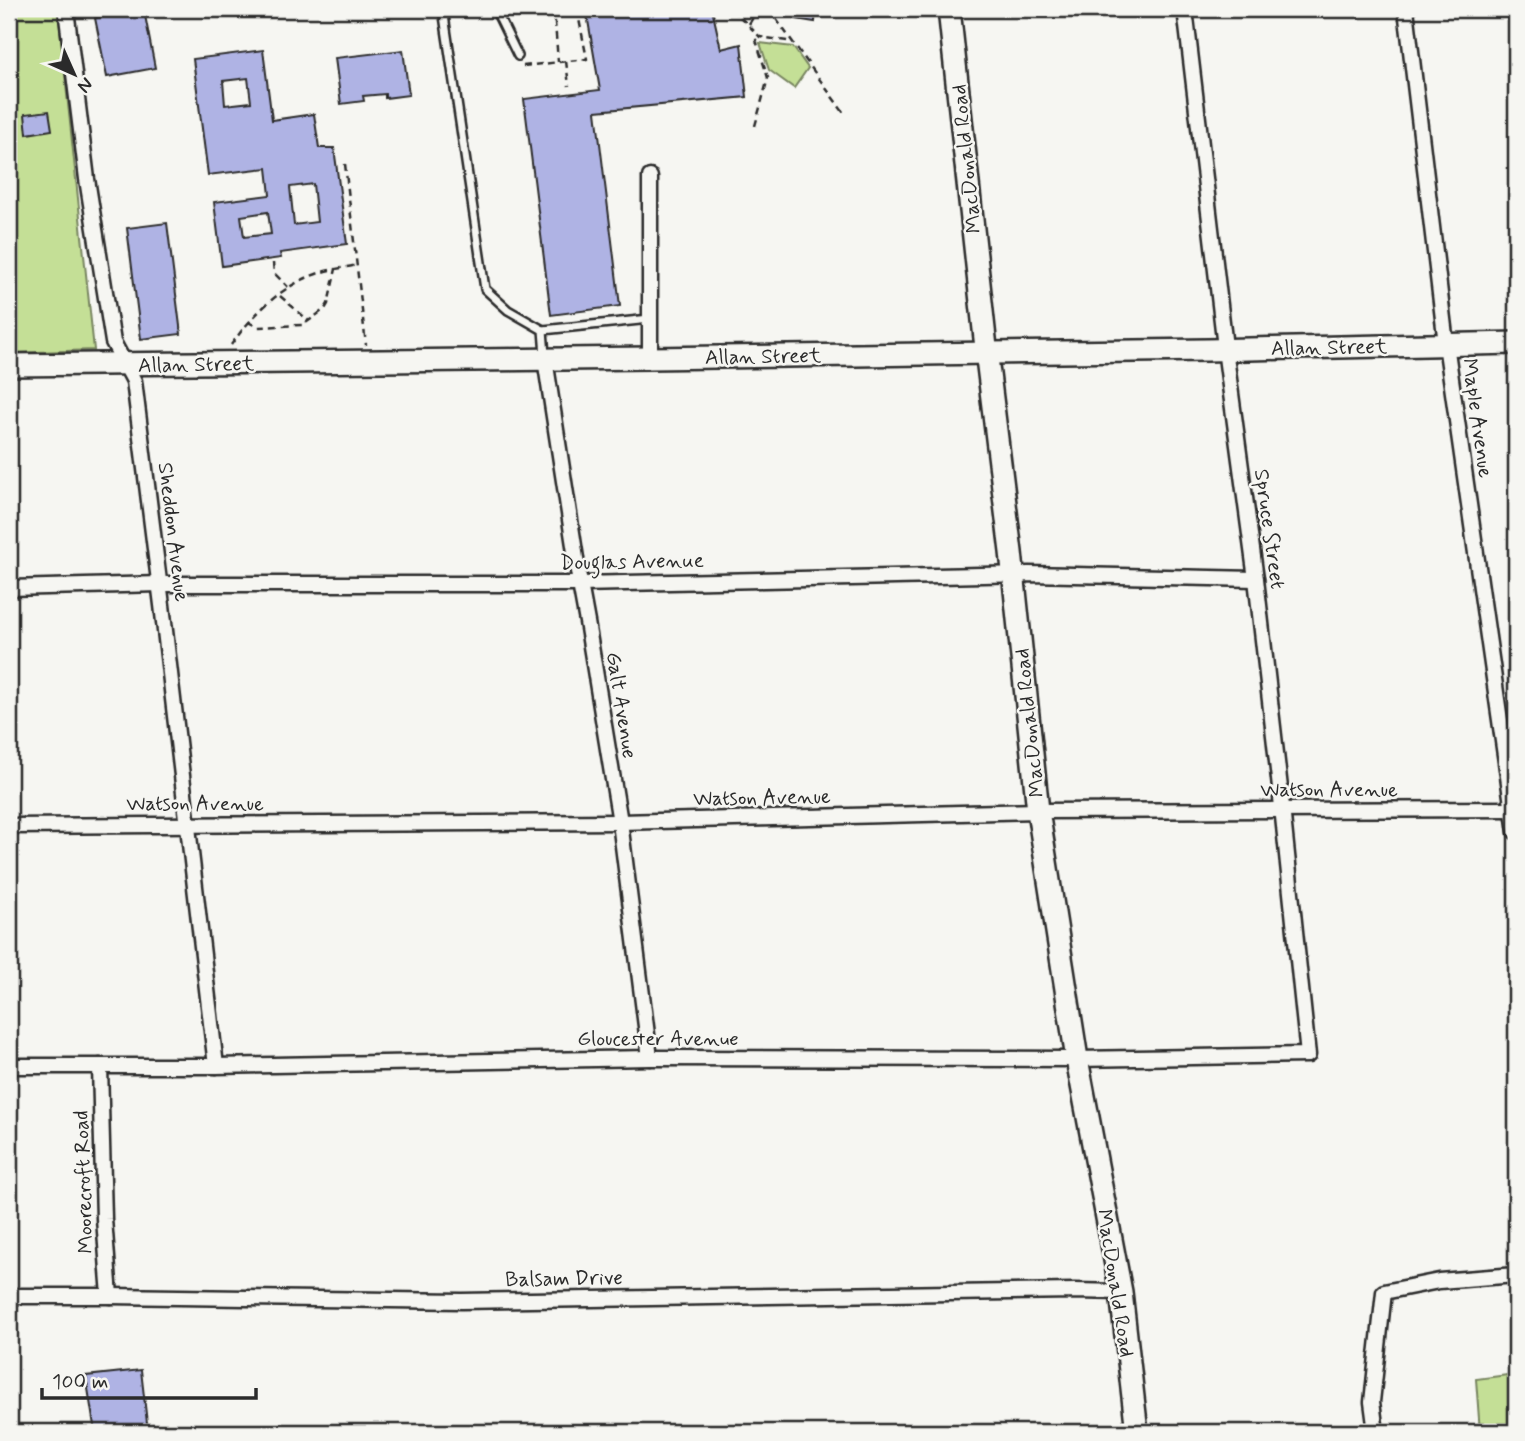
<svg xmlns="http://www.w3.org/2000/svg" width="1525" height="1441" viewBox="0 0 1525 1441" font-family="Mynerve,sans-serif">
	<style>
		.green { fill: #c4df96; stroke: #788560; stroke-width: 2 }
		.building { fill: #afb3e4; stroke: #2b2b2b; stroke-width: 2; fill-rule: evenodd }
		.lines { fill: none; stroke-linecap: round; stroke-linejoin: round }
		.lane-casing { stroke: #2b2b2b; stroke-width: 12 }
		.street-casing { stroke: #2b2b2b; stroke-width: 19 }
		.secondary-casing { stroke: #2b2b2b; stroke-width: 26 }
		.path { stroke: #2b2b2b; stroke-width: 2.5; stroke-dasharray: 7 5; stroke-linecap: butt }
		.lane { stroke: #f6f6f2; stroke-width: 7 }
		.street { stroke: #f6f6f2; stroke-width: 14 }
		.secondary { stroke: #f6f6f2; stroke-width: 21 }
		.labels { text-anchor: middle; stroke-width: 5; stroke-linejoin: round; paint-order: stroke }
		.street-label { font-size: 21px; fill: #2b2b2b; stroke: #f6f6f2 }
	</style>
	<rect width="100%" height="100%" fill="#f6f6f2"/>
	<filter id="ink" filterUnits="userSpaceOnUse"><feTurbulence type="fractalNoise" baseFrequency=".0143" numOctaves="2"/><feDisplacementMap in="SourceGraphic" scale="14" xChannelSelector="R" yChannelSelector="G"/><feConvolveMatrix kernelMatrix="1 2 1 2 8 2 1 2 1" color-interpolation-filters="sRGB"/></filter>
	<g filter="url(#ink)">
		<!-- green -->
		<g class="green">
			<path d="M9,9H58L94,350L9,353Z"/>
			<path d="M760,43L793,47L808,68L794,88L769,70Z"/>
			<path d="M1516,1374V1432H1480L1476,1379Z"/>
		</g>
		<!-- building -->
		<g class="building">
			<path d="M586,9H712L721,49L741,44L747,97L596,111L620,306L551,315L524,99L600,90Z"/>
			<path d="M795,9H816L815,22L795,19Z"/>
			<path d="M144,10L155,68L107,77L95,18Z"/>
			<path d="M263,50L272,120L314,114L319,148H334L347,244L280,253L281,258L222,266L214,202L270,195L267,168L208,175L193,59ZM248,78L251,102L225,105L223,81ZM313,184L317,222L294,225L290,187ZM268,212L271,234L244,237L241,216Z"/>
			<path d="M403,50L409,95L385,98V94L363,96L364,101L341,104L335,58Z"/>
			<path d="M49,111L52,130L27,134L25,114Z"/>
			<path d="M167,223L181,334L141,339L127,228Z"/>
			<path d="M141,1370L148,1432H95L86,1376Z"/>
		</g>
		<g class="lines">
			<defs>
				<g id="lane">
					<path d="M443,9L485,289L508,310L543,330L545,355"/>
					<path d="M495,9L518,56"/>
					<path d="M543,330L650,319"/>
				</g>
				<g id="street">
					<path d="M66,9L87,179L113,342L134,381L162,605L216,1066"/>
					<path d="M1406,9L1446,344L1516,832"/>
					<path d="M650,177V358"/>
					<path d="M545,359L580,584L587,622L620,822L650,1058"/>
					<path d="M9,588L160,584H580L1029,574L1256,579"/>
					<path d="M9,826L620,822L1038,811L1516,809"/>
					<path d="M9,1066H216L650,1058L1077,1059L1308,1055L1280,788L1256,579L1227,364L1185,9"/>
					<path d="M100,1066L104,1219L110,1296"/>
					<path d="M9,1296H110L462,1301L1075,1291L1121,1292"/>
					<path d="M1376,1432L1372,1402L1384,1292L1439,1281L1516,1275"/>
				</g>
				<g id="secondary">
					<path d="M949,9L988,366L1011,552L1038,811L1077,1059L1121,1292L1137,1432"/>
					<path d="M9,365L650,358L1208,350L1516,343"/>
				</g>
			</defs>
			<!-- lane casing -->
			<use href="#lane" class="lane-casing"/>
			<!-- street casing -->
			<use href="#street" class="street-casing"/>
			<!-- secondary casing -->
			<use href="#secondary" class="secondary-casing"/>
			<!-- path -->
			<g class="path">
				<path d="M554,9L558,62"/>
				<path d="M732,9L760,37L793,42"/>
				<path d="M769,9L846,116"/>
				<path d="M749,24L758,9"/>
				<path d="M566,61L569,86"/>
				<path d="M523,66L587,59L577,9"/>
				<path d="M755,126L768,78L756,40L760,37"/>
				<path d="M345,164L366,345"/>
				<path d="M273,263L274,273L288,287"/>
				<path d="M280,296L309,321"/>
				<path d="M248,322L258,327L303,325L325,309L328,304L336,269"/>
				<path d="M231,345C253,314 282,285 319,273C331,269 344,268 357,265"/>
			</g>
			<!-- lane -->
			<use href="#lane" class="lane"/>
			<!-- street -->
			<use href="#street" class="street"/>
			<!-- secondary -->
			<use href="#secondary" class="secondary"/>
		</g>
	</g>
	<g class="labels">
		<!-- street labels -->
		<g class="street-label">
			<text transform="translate(966 159) rotate(-96)" y="7">MacDonald Road</text>
			<text transform="translate(1329 347) rotate(-1)" y="7">Allan Street</text>
			<text transform="translate(763 356) rotate(-1)" y="7">Allan Street</text>
			<text transform="translate(196 364) rotate(-1)" y="7">Allan Street</text>
			<text transform="translate(1478 418) rotate(82)" y="7">Maple Avenue</text>
			<text transform="translate(1270 529) rotate(82)" y="7">Spruce Street</text>
			<text transform="translate(174 532) rotate(83)" y="7">Sheddon Avenue</text>
			<text transform="translate(632 561) rotate(-1)" y="7">Douglas Avenue</text>
			<text transform="translate(622 705) rotate(81)" y="7">Galt Avenue</text>
			<text transform="translate(1029 723) rotate(-96)" y="7">MacDonald Road</text>
			<text x="1329" y="796">Watson Avenue</text>
			<text transform="translate(762 797) rotate(-1)" y="7">Watson Avenue</text>
			<text x="195" y="810">Watson Avenue</text>
			<text x="658" y="1045">Gloucester Avenue</text>
			<text transform="translate(83 1182) rotate(-92)" y="7">Moorecroft Road</text>
			<text transform="translate(564 1278) rotate(-1)" y="7">Balsam Drive</text>
			<text transform="translate(1116 1283) rotate(81)" y="7">MacDonald Road</text>
		</g>
	</g>
	<!-- margin -->
	<rect width="1525" height="1441" fill="none" stroke="#f6f6f2" stroke-width="35"/>
	<rect x="18" y="18" width="1490" height="1406" fill="none" stroke="#2b2b2b" stroke-width="2.5" filter="url(#ink)"/>
	<!-- north arrow -->
	<g transform="translate(74 74) rotate(135)" stroke="#f6f6f2" stroke-width="5" paint-order="stroke">
	<path d="M0-5L12 26L0 18L-12 26Z" fill="#2b2b2b"/>
	<text y="-10" font-size="19" font-weight="bold" text-anchor="middle" fill="#2b2b2b">N</text>
	</g>
	<!-- scale -->
	<path d="M42 1388v10h214v-10" fill="none" stroke="#2b2b2b" stroke-width="3.5"/>
	<text x="52" y="1388" font-size="21" fill="#2b2b2b" stroke="#f6f6f2" stroke-width="5" paint-order="stroke">100 m</text>
</svg>
